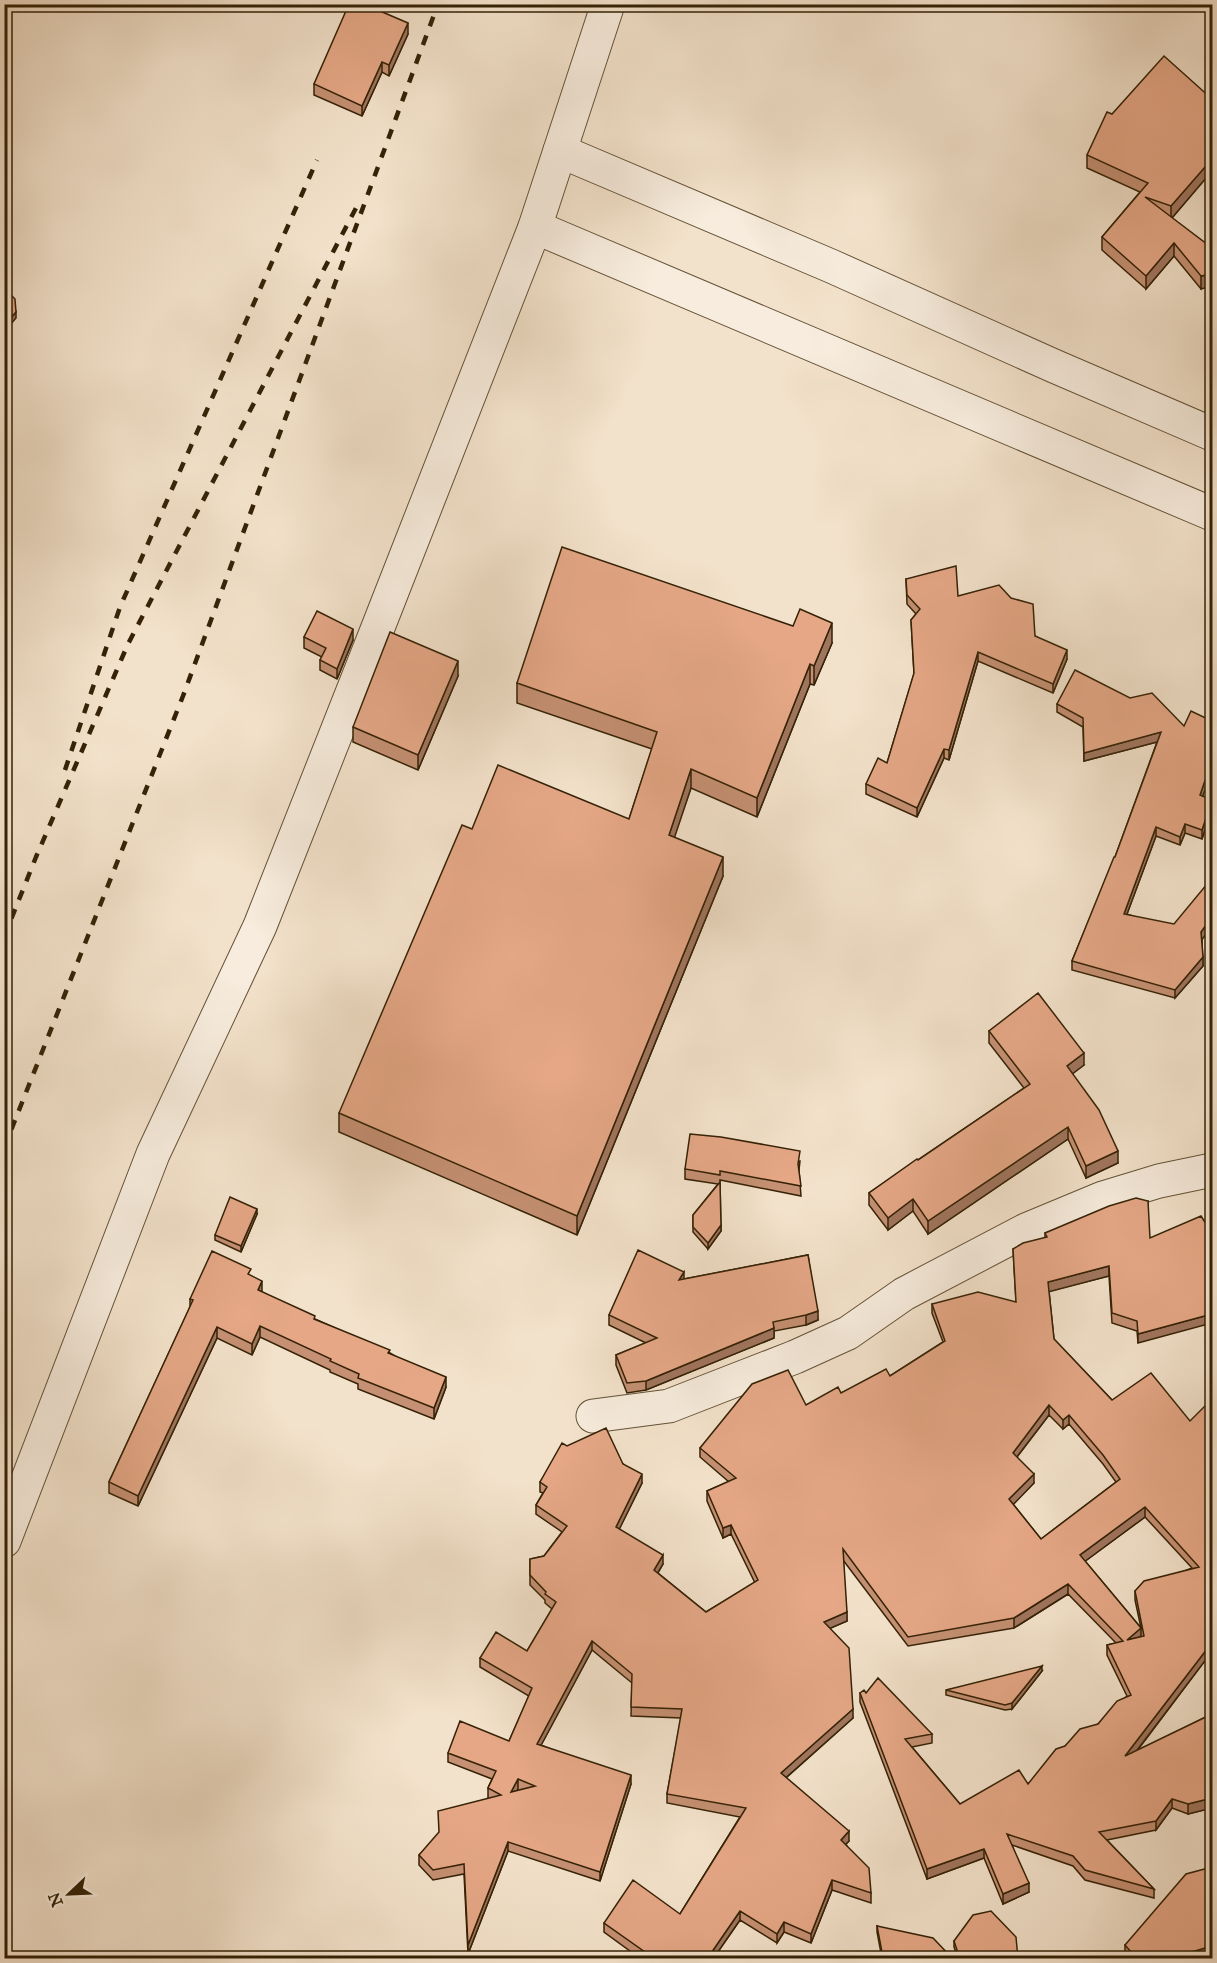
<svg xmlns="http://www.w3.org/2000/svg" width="1217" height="1963" viewBox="0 0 1217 1963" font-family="'IM FELL Great Primer',serif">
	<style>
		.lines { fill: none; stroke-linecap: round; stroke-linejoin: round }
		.minor-casing { stroke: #645237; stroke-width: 35 }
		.minor { stroke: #f7ecdd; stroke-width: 33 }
		.rail { stroke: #352206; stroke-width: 4.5; stroke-dasharray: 10 10; stroke-linecap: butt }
		.wall { fill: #c59073; stroke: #352206; stroke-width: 1.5; fill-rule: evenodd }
		.shaded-wall { fill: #a0755e; stroke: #352206; stroke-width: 1.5 }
		.building { fill: #e5a786; stroke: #352206; stroke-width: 1.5; fill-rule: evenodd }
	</style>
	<rect width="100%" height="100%" fill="#f3e2cb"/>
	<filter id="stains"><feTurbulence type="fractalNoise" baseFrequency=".00333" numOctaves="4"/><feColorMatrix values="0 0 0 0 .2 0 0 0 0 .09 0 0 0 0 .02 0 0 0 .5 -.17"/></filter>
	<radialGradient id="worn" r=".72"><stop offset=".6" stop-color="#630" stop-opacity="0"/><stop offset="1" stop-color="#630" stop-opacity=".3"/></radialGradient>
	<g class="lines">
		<defs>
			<g id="minor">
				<path d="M560,151L831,266L1054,366L1212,434"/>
				<path d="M535,227L1212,514"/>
				<path d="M593,1416L669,1406L795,1357L848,1333L904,1294L1026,1230L1103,1198L1159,1181L1212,1170"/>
				<path d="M4,1541L153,1154L260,926L377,630L535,227L608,4"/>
			</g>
		</defs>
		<!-- minor casing -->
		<use href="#minor" class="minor-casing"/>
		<!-- minor -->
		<use href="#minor" class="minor"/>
		<!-- rail -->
		<g class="rail">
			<path d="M65,770L120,607L317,160"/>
			<path d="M4,937L36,857L128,644L356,208"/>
			<path d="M4,1148L183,696L438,4"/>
		</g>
	</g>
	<!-- wall -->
	<g class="wall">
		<path d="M387,4L384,13L408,34L389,76L382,72L362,116L314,95V84Z"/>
		<path d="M1212,99V171L1172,218L1212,248L1201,289L1174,256L1146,289L1102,250V237L1140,192L1087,168V155Z"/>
		<path d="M906,579L958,596L1035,636L1067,659L1053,693L978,661L949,760L944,758L917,817L866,794V784L887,763L914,674L911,620L916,614L907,604Z"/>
		<path d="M304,637L353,640L337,679L320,670V660L322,657L304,648Z"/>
		<path d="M832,643L814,685L810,684L757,817L691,788L674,837L723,876L577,1235L339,1132V1113L629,819L652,749L517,703V683Z"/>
		<path d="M458,676L418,770L353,742V727Z"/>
		<path d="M1130,698L1212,808L1202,839L1185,833L1180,845L1156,836L1127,914L1202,940L1203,966L1175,998L1072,970V961L1115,857L1157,742L1084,761L1083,727L1057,712V704Z"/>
		<path d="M989,1031L1084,1065L1072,1074L1118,1163L1086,1178L1068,1139L928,1234L913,1211L888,1230L869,1205V1193L1024,1088L989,1043Z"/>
		<path d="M800,1161L799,1170L801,1196L720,1180L721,1231L708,1249L693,1232V1215L718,1184L685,1179V1169Z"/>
		<path d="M1148,1201L1138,1343L1137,1331L1112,1323L1109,1276L1049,1291L1054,1339L1112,1400L1190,1421L1210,1654L1137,1751L1212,1714V1808L1188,1814L1172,1808L1156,1830L1107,1840L1154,1889V1898L1085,1880L1073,1866L1012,1845L1029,1892L1003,1904L984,1858L927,1879L860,1702V1693H866L932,1734V1743L912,1747L960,1804L1028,1784L1065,1746L1098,1724L1127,1696L1107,1655V1645L1116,1643L1068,1594L1014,1628L908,1646L843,1560L847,1621L830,1628L853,1718L786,1778L849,1841L846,1844L871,1893V1903L832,1890L811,1943L784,1932L777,1943L740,1920L713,1959H641L604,1932V1923L680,1914L740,1817L667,1803V1794L681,1718L631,1716L632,1683L592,1650L541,1745L631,1784L600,1881L508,1851L468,1954L464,1874L433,1880L419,1865V1855L488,1798V1788L492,1779L448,1762V1753L509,1741L529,1696L480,1667V1658L527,1651L552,1609L545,1603V1600L530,1585V1559L544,1556L562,1532L536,1514V1505L543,1493L540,1492V1482L567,1446L623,1464L642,1483L619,1529L663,1564L658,1573L706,1612L755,1583L731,1534L723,1538L707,1501V1491L729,1482L700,1457V1448L806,1405L890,1376L943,1342L932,1313V1304L1016,1302L1013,1249L1045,1238V1233ZM1049,1415L1063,1429L1069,1424L1103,1464L1116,1482L1041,1539L1013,1504L1034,1483L1017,1457ZM1145,1517L1192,1568L1135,1591V1600L1141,1628L1085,1561Z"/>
		<path d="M257,1214L241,1252L215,1240V1235Z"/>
		<path d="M808,1255L818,1320L806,1325L774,1331V1338L646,1390L627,1393L616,1365V1355L646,1343L609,1325V1315L684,1279Z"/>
		<path d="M251,1276L262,1292L315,1319L390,1353L446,1387L434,1419L358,1389V1384L330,1372V1370L260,1337L252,1355L217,1338L138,1506L109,1493V1482L190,1307V1299Z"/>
		<path d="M1042,1671L1012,1709L1005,1710L946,1695V1690Z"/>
		<path d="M877,1926L953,1959L881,1953L877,1932Z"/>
		<path d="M954,1941L1018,1959H958L954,1947Z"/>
		<path d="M1125,1945L1212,1953L1196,1957L1127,1954L1125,1952Z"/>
	</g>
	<!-- shaded-wall -->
	<g class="shaded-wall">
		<path d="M383,4H387V6L380,22V11Z"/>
		<path d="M408,23V34L389,76V65Z"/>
		<path d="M382,62V72L362,116V106Z"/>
		<path d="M1212,159V171L1171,219V206Z"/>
		<path d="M1174,243V256L1146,289V276Z"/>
		<path d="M1212,274V286L1201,289V276Z"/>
		<path d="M16,312V318L4,332V326Z"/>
		<path d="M832,623V643L814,685V666Z"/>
		<path d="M353,629V640L337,679V669Z"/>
		<path d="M1067,650V659L1053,693V684Z"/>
		<path d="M978,652V661L949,760V750Z"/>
		<path d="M458,661V676L418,770V755Z"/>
		<path d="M810,664V684L757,817V798Z"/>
		<path d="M1161,732V741L1084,761V753Z"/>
		<path d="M944,749V758L917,817V808Z"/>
		<path d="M1212,760V769L1200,804V795Z"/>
		<path d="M691,769V788L669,854V835Z"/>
		<path d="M1212,800V808L1202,839V830Z"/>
		<path d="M1185,824V833L1180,845V837Z"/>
		<path d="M1156,827V836L1124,922V914Z"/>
		<path d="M723,857V876L577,1235V1216Z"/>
		<path d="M1212,917V926L1201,941V932Z"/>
		<path d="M1203,957V966L1175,998V990Z"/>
		<path d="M1084,1053V1065L1067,1078V1066Z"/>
		<path d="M1068,1127V1139L928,1234V1221Z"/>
		<path d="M1118,1151V1163L1086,1178V1166Z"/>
		<path d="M913,1199V1211L888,1230V1218Z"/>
		<path d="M257,1209V1214L241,1252V1246Z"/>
		<path d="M721,1225V1231L708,1249V1243Z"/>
		<path d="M1109,1266V1276L1048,1292V1282Z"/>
		<path d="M684,1272V1281L679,1280Z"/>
		<path d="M262,1281V1292L258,1290Z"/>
		<path d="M818,1311V1320L806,1325V1315Z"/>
		<path d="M1212,1314V1323L1138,1343V1334Z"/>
		<path d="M260,1326V1337L252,1355V1344Z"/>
		<path d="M217,1327V1338L138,1506V1496Z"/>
		<path d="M774,1328V1338L646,1390V1381Z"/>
		<path d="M446,1377V1387L434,1419V1408Z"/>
		<path d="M1049,1405V1415L1013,1462V1453Z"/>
		<path d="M1069,1415V1424L1063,1429V1420Z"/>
		<path d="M642,1474V1483L616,1536V1527Z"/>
		<path d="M1034,1474V1483L1009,1509V1499Z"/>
		<path d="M1145,1507V1517L1080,1565V1555Z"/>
		<path d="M731,1525V1534L723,1538V1528Z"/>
		<path d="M663,1555V1564L654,1579V1570Z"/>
		<path d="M1068,1584V1594L1014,1628V1618Z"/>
		<path d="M847,1612V1621L824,1631V1622Z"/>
		<path d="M1141,1628V1637L1127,1640Z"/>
		<path d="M592,1641V1650L537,1753V1744Z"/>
		<path d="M1212,1644V1653L1210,1654L1125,1766V1756L1210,1645Z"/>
		<path d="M1042,1666V1671L1012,1709V1703Z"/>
		<path d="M853,1709V1718L781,1782V1773Z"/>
		<path d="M631,1775V1784L600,1881V1872Z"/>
		<path d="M518,1779V1789L511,1802V1792Z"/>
		<path d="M1212,1798V1808L1188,1814V1804Z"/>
		<path d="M1172,1799V1808L1156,1830V1821Z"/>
		<path d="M849,1831V1841L841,1849V1840Z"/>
		<path d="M508,1842V1851L468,1954V1945Z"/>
		<path d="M984,1849V1858L927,1879V1869Z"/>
		<path d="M832,1880V1890L811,1943V1934Z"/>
		<path d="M1029,1883V1892L1003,1904V1894Z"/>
		<path d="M740,1911V1920L713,1959H707Z"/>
		<path d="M784,1922V1932L777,1943V1934Z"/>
		<path d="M1212,1946V1953L1191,1958V1952Z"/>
	</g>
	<!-- building -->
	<g class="building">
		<path d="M349,4H383L380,11L408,23L389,65L382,62L362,106L314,84Z"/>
		<path d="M1164,56L1212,99V159L1171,206L1145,197L1212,248V274L1201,276L1174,243L1146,276L1102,237L1148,183L1087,155L1107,112L1112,114Z"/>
		<path d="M4,291L8,292L15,299L16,312L4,326Z"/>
		<path d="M562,547L793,626L800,609L832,623L814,666L810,664L757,798L691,769L669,835L723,857L577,1216L339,1113L462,825L472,829L498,765L629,819L657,732L517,683Z"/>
		<path d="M956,566L958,596L999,585L1011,598L1033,604L1035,636L1067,650L1053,684L978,652L949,750L944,749L917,808L866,784L878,758L887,763L914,673L911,620L920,609L907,595L906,579Z"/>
		<path d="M317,611L353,629L337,669L320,660L326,648L304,637Z"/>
		<path d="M390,632L458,661L418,755L353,727Z"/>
		<path d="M1075,670L1130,698L1152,693L1184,726L1191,711L1212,721V760L1200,795L1212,800L1202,830L1185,824L1180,837L1156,827L1124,914L1174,924L1212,878V917L1201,932L1203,957L1175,990L1072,961L1114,857H1115L1161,732L1084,753L1083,718L1057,704Z"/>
		<path d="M1038,993L1084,1053L1067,1066L1099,1110L1118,1151L1086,1166L1068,1127L928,1221L913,1199L888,1218L869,1193L917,1159L918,1160L1030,1084L989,1031Z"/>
		<path d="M690,1134L721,1137L800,1151L798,1164L801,1186L720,1171V1175L685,1169Z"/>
		<path d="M720,1182L721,1225L708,1243L693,1227V1215Z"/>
		<path d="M230,1197L257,1209L241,1246L215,1235Z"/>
		<path d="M1136,1198L1148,1201L1150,1238L1201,1216L1212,1233V1314L1138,1334L1137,1321L1112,1313L1109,1266L1048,1282L1054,1339L1112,1400L1151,1373L1190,1421L1212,1399V1644L1210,1645L1125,1756L1212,1714V1798L1188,1804L1172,1799L1156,1821L1099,1832L1154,1889L1085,1870L1073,1856L1007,1834L1029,1883L1003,1894L984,1849L927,1869L860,1693L864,1690L866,1693L878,1678L932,1734L905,1739L960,1804L1019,1770L1028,1784L1056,1749L1065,1746L1080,1729L1098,1724L1117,1701L1131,1695L1107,1645L1123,1641L1068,1584L1014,1618L908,1637L843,1549L847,1612L824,1622L849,1648L853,1709L781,1773L849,1831L841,1840L869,1868L871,1893L832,1880L811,1934L784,1922L777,1934L740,1911L707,1959H655L604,1923L633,1880L680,1914L746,1808L667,1794L682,1709L631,1707L632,1674L592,1641L537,1744L631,1775L600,1872L508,1842L468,1945L464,1864L433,1870L419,1855L439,1832L438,1811L501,1795L488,1788L496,1771L448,1753L460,1721L509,1741L532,1688L480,1658L496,1632L527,1651L556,1602L545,1594L546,1592L530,1575V1559L544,1556L567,1526L536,1505L547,1487L540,1482L562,1443L567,1446L606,1428L623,1464L642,1474L616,1527L663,1555L654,1570L706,1612L758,1580L731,1525L723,1528L707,1491L736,1478L700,1448L752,1384L788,1370L806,1405L838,1387L841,1393L886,1369L890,1376L945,1341L932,1304L978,1292L1016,1302L1013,1249L1023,1243L1047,1237L1045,1233L1109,1206ZM1049,1405L1063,1420L1069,1415L1103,1455L1120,1479L1041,1539L1009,1499L1034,1474L1013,1453ZM1145,1507L1199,1567L1144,1581L1135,1591L1144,1636L1127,1640L1141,1628L1080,1555ZM518,1779L535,1786L511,1792Z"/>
		<path d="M638,1250L684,1272L679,1280L808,1255L818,1311L806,1315L773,1322L774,1328L646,1381L627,1383L616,1355L657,1338L609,1315Z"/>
		<path d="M212,1251L251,1269L248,1274L262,1281L258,1290L315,1316L314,1319L390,1350L388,1353L446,1377L434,1408L358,1378L359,1374L330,1361L331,1359L260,1326L252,1344L217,1327L138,1496L109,1482L193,1300L190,1299Z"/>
		<path d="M1042,1666L1012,1703L1005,1705L946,1690Z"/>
		<path d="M1212,1867V1946L1191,1952L1198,1959H1117L1131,1952L1125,1945L1186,1874Z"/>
		<path d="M991,1911L1016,1937L1018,1959H960L954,1941L973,1915Z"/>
		<path d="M877,1926L933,1938L953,1959H877L882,1952Z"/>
	</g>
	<!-- margin -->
	<rect width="1217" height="1963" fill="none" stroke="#f3e2cb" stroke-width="24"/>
	<rect x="6" y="6" width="1205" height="1951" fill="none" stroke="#352206" stroke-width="3"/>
	<rect x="12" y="12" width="1193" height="1939" fill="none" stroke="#352206" stroke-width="1.5"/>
	<!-- north arrow -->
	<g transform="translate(69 1894) rotate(247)" stroke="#f7ecdd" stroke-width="4.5" paint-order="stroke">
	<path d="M0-4.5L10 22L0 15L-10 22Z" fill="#352206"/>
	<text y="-9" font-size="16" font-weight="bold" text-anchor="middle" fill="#352206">N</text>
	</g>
	<rect width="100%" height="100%" filter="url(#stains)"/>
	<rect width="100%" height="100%" fill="url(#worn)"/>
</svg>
